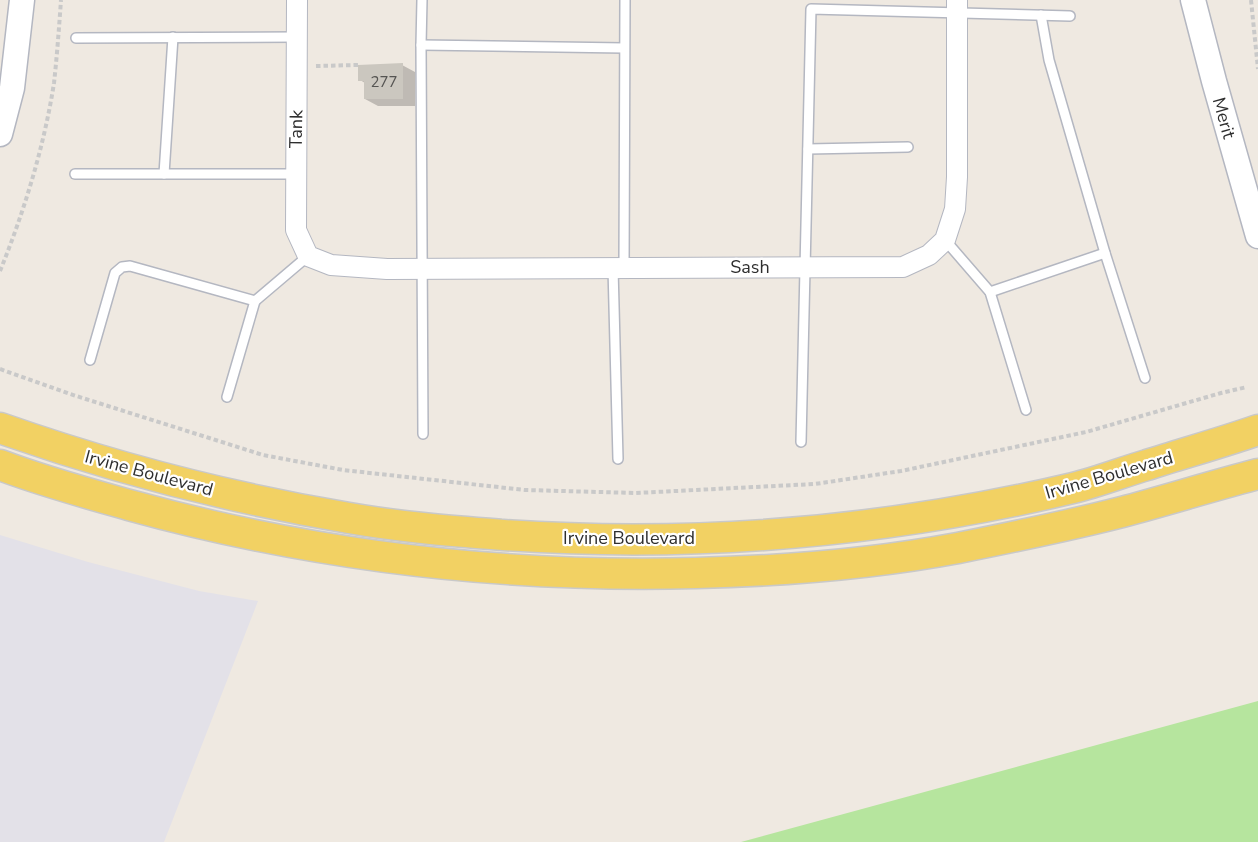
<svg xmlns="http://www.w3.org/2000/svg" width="1258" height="842" viewBox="0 0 1258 842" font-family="'Nunito Sans',sans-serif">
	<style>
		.industrial { fill: #e3e1e8 }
		.green { fill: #b6e59e }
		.shadow { fill: #0003 }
		.building { fill: #cbc7bf }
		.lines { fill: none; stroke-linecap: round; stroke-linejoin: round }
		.service-casing { stroke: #b4b7c1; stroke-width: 12 }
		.minor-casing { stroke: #b4b7c1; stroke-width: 22 }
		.tertiary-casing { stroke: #b4b7c1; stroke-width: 27 }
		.primary-casing { stroke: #c9c9c9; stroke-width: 33 }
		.path { stroke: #c9c9c9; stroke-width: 4; stroke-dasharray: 4.5 3; stroke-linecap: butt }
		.service { stroke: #fff; stroke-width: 9 }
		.minor { stroke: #fff; stroke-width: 20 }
		.tertiary { stroke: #fff; stroke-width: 24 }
		.primary { stroke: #f2d163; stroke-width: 30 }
		.labels { text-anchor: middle; stroke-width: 4.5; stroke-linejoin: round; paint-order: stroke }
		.number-label { font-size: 15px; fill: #555452 }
		.street-label { font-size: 18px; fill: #2e2e2e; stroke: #fff }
	</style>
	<rect width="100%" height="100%" fill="#efe9e1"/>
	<!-- industrial -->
	<path class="industrial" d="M0,535L88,562L199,591L258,601L164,842H0Z"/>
	<!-- green -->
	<path class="green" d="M1258,701V842H741Z"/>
	<!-- shadow -->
	<path class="shadow" d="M402,65L415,72V106H378L365,99V83L360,80Z"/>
	<!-- building -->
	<path class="building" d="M403,63V99H364V81H358V65Z"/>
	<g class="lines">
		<defs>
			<g id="service">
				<path d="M422,0L421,45L423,434"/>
				<path d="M1041,15L1049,60L1105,253L1145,378"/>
				<path d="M76,38L297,37"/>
				<path d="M421,45L624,48"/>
				<path d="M808,149L908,147"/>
				<path d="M75,174H295"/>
				<path d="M164,174L173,37"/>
				<path d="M945,240L990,292L1026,410"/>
				<path d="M613,268L618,459"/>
				<path d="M624,268L625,0"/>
				<path d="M990,292L1105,253"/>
				<path d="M90,360L115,273L122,267L130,266L255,301L308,256"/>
				<path d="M227,397L255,301"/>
				<path d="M801,442L811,9L1070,16"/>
			</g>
			<path id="minor" d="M297,0L296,230L308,256L331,265L387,269L903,267L929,255L945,240L955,209L957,177V0"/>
			<g id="tertiary">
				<path d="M1193,0L1214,81L1258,236"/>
				<path d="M0,134L12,88L22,0"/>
			</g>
			<g id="primary">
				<path d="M0,428C114,468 230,498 349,518C400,527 452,531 503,535C695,548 887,532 1073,488C1098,482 1123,472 1147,465C1184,453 1221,443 1258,430"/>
				<path d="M0,465C42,481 86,493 129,505C314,556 504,578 696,573C783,571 872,564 958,548C1013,537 1068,526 1122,512C1167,500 1212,486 1258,474"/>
			</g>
		</defs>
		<!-- service casing -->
		<use href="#service" class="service-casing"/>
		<!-- minor casing -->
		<use href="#minor" class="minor-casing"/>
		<!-- tertiary casing -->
		<use href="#tertiary" class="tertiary-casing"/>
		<!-- primary casing -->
		<use href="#primary" class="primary-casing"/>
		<!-- path -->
		<g class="path">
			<path d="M1251,0L1258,69"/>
			<path d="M316,66L358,65"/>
			<path d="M0,271C24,212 44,147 54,83C57,56 59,28 61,0"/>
			<path d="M0,369L70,394L263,455L343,470L525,490L636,493L815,484L901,471L1086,432L1221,393L1247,387"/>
		</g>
		<!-- service -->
		<use href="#service" class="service"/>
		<!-- minor -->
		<use href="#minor" class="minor"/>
		<!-- tertiary -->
		<use href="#tertiary" class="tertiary"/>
		<!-- primary -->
		<use href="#primary" class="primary"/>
	</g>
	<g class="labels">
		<!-- number labels -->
		<g class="number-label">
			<text x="384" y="87">277</text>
		</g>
		<!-- street labels -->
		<g class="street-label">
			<text transform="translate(1224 118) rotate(74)" y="6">Merit</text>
			<text transform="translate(296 129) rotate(-89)" y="6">Tank</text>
			<text x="750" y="273">Sash</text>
			<text transform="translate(149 473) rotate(15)" y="6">Irvine Boulevard</text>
			<text transform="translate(1109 475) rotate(-16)" y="6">Irvine Boulevard</text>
			<text x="629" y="544">Irvine Boulevard</text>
		</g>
	</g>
</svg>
